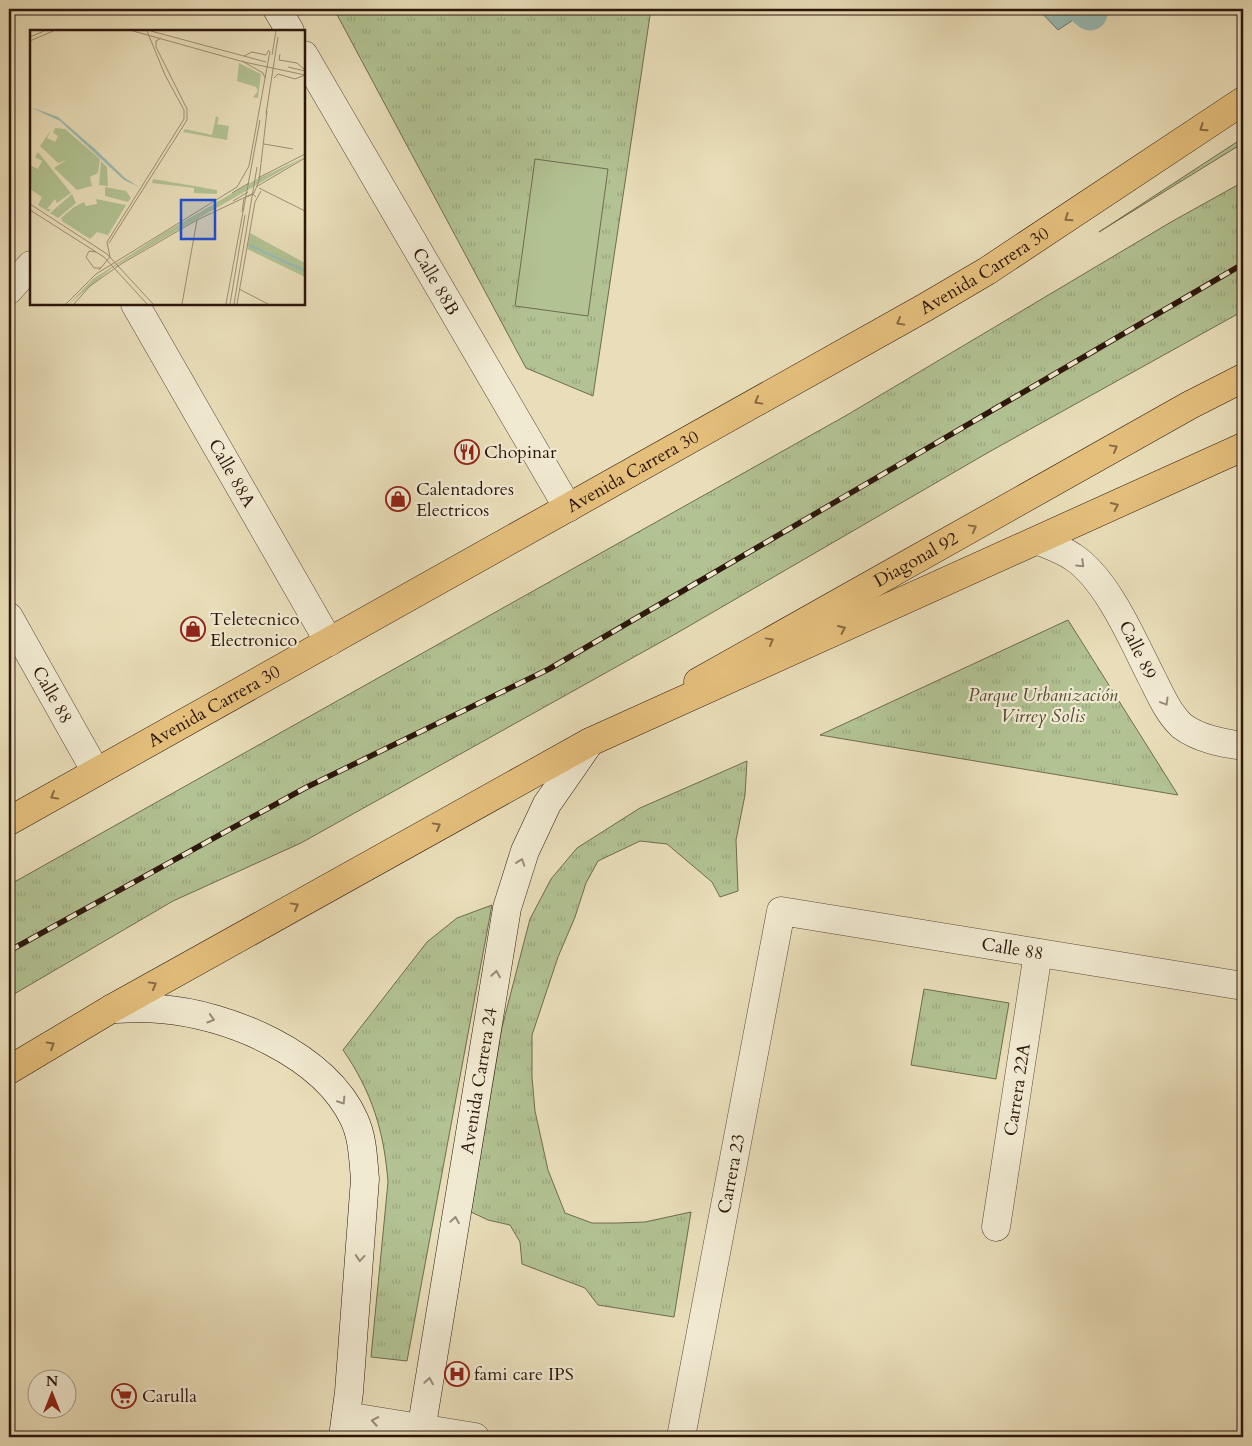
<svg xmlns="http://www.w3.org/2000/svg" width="1252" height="1446" viewBox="0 0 1252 1446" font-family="Cardo,serif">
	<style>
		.grass { fill: url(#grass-tufts); stroke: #6f6c4f }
		.garden { fill: #b2c292; stroke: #6f6c4f }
		.water { fill: url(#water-ripples); stroke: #6d7971 }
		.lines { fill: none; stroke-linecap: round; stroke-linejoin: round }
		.canal { stroke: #99bbb5; stroke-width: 35 }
		.minor-casing { stroke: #5b4837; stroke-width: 29 }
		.tertiary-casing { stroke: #5b4837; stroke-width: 29 }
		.secondary-casing { stroke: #2c160c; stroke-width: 29 }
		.primary-casing { stroke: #2c160c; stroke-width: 29 }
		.trunk-casing { stroke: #2c160c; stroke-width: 29 }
		.minor { stroke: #f1ead2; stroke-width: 28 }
		.tertiary { stroke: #f1ead2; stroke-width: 28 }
		.secondary { stroke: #f1ead2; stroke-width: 28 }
		.primary { stroke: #e4bf7c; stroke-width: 28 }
		.trunk { stroke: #e4bf7c; stroke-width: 28 }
		.rail-casing { stroke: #2c160c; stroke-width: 5.5 }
		.rail { stroke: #f1ead2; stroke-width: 4; stroke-dasharray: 11; stroke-linecap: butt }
		.oneway { stroke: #886a44 }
		.oneway2 { stroke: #988b79 }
		.labels { text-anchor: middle; stroke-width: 4.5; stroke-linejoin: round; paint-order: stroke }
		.street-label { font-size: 18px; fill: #2c160c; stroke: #f1ead2 }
		.poi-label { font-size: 18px; fill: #2c160c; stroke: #f1ead2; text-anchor: start }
		.park-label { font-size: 18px; font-style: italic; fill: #544a34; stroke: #f1ead2 }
		.inset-river { fill: none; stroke: #99bbb5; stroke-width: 2.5 }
		.inset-road { fill: none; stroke: #9d8e74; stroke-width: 1 }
		.view { fill: #1d4ed8; fill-opacity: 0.15; stroke: #1d4ed8; stroke-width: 2.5 }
		.inset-edge { fill: none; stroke: #2c160c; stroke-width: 2.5 }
	</style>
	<defs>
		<pattern id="grass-tufts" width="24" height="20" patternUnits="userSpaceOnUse" patternTransform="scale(1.25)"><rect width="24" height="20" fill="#b2c292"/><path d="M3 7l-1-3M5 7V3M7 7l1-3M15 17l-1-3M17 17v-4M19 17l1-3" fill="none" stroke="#99a67d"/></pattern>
		<pattern id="water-ripples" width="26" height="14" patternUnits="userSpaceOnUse" patternTransform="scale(1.25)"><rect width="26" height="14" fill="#99bbb5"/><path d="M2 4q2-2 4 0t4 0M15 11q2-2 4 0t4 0" fill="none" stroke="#84a09a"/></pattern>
	</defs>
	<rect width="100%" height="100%" fill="#e9deb9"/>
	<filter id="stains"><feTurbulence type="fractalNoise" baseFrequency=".004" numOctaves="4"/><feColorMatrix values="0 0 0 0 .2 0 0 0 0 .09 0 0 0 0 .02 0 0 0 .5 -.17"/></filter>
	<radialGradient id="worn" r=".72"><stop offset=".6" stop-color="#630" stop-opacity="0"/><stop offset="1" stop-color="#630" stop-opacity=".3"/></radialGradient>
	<!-- grass -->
	<g class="grass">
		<path d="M334,9H651L593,396L526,368Z"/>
		<path d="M1243,138V143L1099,232Z"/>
		<path d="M1243,182V311L989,452L677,633L301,843L173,901L9,997V885L847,415L1171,222Z"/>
		<path d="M1068,620L1178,795L820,735Z"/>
		<path d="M747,761L745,795L736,840L738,891L720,897L712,882L667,844L640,841L598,861L586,883L575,917L558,957L532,1035V1077L535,1111L548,1170L565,1213L592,1223H618L645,1222L691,1212L674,1317L598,1305L585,1288L522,1264L520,1242L510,1225L488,1220L471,1212L502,1027L530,919L551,879L577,848L640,808Z"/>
		<path d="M492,905L407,1361L371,1357L388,1182C384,1131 372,1092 343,1050L427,942L457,918Z"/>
		<path d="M924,989L1009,1003L996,1079L911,1065Z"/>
	</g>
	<!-- garden -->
	<path class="garden" d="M535,159L608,169L588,316L515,306Z"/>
	<!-- water -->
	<path class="water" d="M1038,9H1090L1058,30Z"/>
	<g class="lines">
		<!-- canal -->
		<path class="canal" d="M1085,9L1090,13"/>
		<defs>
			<g id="minor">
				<path d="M277,9L290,31"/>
				<path id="s1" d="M304,55L568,508"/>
				<path d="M9,290L31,265"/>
				<path id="s2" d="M135,304L329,642"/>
				<path id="s3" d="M1039,541C1051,546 1063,550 1073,557C1108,580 1133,641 1152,678C1160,694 1168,713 1182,726C1199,739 1223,743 1243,746"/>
				<path id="s4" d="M9,617L96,772"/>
				<path id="s5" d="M996,1227L1038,953"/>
				<path id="s6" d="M681,1437L781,911L1243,986"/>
			</g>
			<path id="tertiary" d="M346,1416L475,1437"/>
			<g id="secondary">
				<path d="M111,1009C127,1009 144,1007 160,1009C228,1014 324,1054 354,1119C363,1138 363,1159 365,1179L349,1392L343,1437"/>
				<path id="s7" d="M420,1437L507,908L525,851L547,804L590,742"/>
			</g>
			<g id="primary">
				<path id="s8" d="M698,682L1190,405L1243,378"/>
			</g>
			<g id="trunk">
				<path id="s9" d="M9,821L924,308L987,271L1243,101"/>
				<path d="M9,1070L111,1009L590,742L1243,447"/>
			</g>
		</defs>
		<!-- minor casing -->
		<use href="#minor" class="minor-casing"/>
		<!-- tertiary casing -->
		<use href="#tertiary" class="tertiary-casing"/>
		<!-- secondary casing -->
		<use href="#secondary" class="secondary-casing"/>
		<!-- primary casing -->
		<use href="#primary" class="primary-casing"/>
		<!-- trunk casing -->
		<use href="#trunk" class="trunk-casing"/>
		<!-- minor -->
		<use href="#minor" class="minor"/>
		<!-- tertiary -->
		<use href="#tertiary" class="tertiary"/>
		<!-- secondary -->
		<use href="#secondary" class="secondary"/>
		<!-- primary -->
		<use href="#primary" class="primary"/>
		<!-- trunk -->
		<use href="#trunk" class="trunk"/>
		<defs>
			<path id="rail" d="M9,951L305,788L549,669L1243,264"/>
		</defs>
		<!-- rail casing -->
		<use href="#rail" class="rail-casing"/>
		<!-- rail -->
		<use href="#rail" class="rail"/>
	</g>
	<!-- one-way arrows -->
	<defs><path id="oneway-chevron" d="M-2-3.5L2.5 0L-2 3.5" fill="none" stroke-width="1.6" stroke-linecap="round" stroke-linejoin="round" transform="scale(1.25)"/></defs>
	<g class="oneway">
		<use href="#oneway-chevron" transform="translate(1203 128) rotate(146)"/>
		<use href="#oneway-chevron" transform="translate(1068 218) rotate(146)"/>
		<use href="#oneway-chevron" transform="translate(900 322) rotate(151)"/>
		<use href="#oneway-chevron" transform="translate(758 401) rotate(151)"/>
		<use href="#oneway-chevron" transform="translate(1114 448) rotate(-29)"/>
		<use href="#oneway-chevron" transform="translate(1115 506) rotate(-25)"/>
		<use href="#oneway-chevron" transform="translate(973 528) rotate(-29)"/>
		<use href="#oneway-chevron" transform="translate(842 629) rotate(-24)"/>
		<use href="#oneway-chevron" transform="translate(770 641) rotate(-29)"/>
		<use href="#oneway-chevron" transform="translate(54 796) rotate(151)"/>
		<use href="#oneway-chevron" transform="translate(437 826) rotate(-29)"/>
		<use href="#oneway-chevron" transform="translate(295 906) rotate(-29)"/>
		<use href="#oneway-chevron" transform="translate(153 985) rotate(-29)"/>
		<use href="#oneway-chevron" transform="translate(51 1045) rotate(-31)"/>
	</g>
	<g class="oneway2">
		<use href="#oneway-chevron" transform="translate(1081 564) rotate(44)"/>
		<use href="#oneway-chevron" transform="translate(1165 702) rotate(59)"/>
		<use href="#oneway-chevron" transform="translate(521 862) rotate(-71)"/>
		<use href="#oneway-chevron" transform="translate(496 974) rotate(-81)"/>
		<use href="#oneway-chevron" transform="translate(211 1019) rotate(17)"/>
		<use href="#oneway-chevron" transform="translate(342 1101) rotate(57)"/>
		<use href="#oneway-chevron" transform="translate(455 1220) rotate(-81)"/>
		<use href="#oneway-chevron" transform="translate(360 1258) rotate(95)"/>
		<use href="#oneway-chevron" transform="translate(429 1381) rotate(-81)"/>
		<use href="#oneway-chevron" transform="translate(375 1421) rotate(-170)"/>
	</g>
	<!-- icons -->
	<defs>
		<symbol id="restaurant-ring" viewBox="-11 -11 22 22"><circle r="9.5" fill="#f1ead2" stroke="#8f2418" stroke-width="1.5"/><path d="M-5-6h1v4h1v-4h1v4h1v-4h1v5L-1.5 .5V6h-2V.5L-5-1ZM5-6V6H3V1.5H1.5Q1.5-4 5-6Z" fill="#8f2418"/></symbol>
		<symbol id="shop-ring" viewBox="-11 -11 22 22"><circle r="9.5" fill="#f1ead2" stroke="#8f2418" stroke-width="1.5"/><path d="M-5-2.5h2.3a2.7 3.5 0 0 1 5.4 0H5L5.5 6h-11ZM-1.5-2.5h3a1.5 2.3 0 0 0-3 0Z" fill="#8f2418"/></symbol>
		<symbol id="hospital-ring" viewBox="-11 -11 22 22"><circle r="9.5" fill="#f1ead2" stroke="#8f2418" stroke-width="1.5"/><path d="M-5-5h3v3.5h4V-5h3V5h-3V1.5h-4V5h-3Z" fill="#8f2418"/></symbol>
		<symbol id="supermarket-ring" viewBox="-11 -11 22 22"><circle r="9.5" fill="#f1ead2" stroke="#8f2418" stroke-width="1.5"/><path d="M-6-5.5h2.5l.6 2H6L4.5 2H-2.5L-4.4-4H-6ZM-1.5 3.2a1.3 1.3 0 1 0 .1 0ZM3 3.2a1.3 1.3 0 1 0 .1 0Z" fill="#8f2418"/></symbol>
	</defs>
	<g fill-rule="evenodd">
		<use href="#restaurant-ring" x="453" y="438" width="28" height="28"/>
		<use href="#shop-ring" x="384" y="485" width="28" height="28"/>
		<use href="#shop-ring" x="179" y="615" width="28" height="28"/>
		<use href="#hospital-ring" x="443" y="1360" width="28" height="28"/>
		<use href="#supermarket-ring" x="110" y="1382" width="28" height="28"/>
	</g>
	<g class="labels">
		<!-- street labels -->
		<g class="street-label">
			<text dy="6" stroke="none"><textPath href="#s9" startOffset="1120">Avenida Carrera 30</textPath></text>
			<text dy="6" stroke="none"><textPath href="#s1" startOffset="262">Calle 88B</textPath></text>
			<text dy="6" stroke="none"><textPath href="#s9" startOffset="715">Avenida Carrera 30</textPath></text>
			<text dy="6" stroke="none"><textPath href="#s2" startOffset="195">Calle 88A</textPath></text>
			<text dy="6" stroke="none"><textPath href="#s8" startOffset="250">Diagonal 92</textPath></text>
			<text dy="6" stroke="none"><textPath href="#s3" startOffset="152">Calle 89</textPath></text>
			<text dy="6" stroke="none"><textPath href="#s4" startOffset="89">Calle 88</textPath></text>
			<text dy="6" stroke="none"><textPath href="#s9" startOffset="235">Avenida Carrera 30</textPath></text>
			<text dy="6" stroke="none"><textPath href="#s6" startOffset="770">Calle 88</textPath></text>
			<text dy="6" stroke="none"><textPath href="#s7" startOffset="361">Avenida Carrera 24</textPath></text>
			<text dy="6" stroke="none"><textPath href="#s5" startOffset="139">Carrera 22A</textPath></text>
			<text dy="6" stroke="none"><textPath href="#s6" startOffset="268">Carrera 23</textPath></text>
		</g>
		<!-- poi labels -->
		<g class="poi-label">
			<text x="484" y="458">Chopinar</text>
			<text x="416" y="495">Calentadores<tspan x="416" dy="21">Electricos</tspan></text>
			<text x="210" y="625">Teletecnico<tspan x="210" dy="21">Electronico</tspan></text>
			<text x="474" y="1380">fami care IPS</text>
			<text x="142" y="1402">Carulla</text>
		</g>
		<!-- park labels -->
		<g class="park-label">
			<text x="1043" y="701">Parque Urbanización<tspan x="1043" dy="21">Virrey Solis</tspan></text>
		</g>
	</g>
	<!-- overview -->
	<g transform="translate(30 30)">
		<rect width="275" height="275" fill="#e9deb9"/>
		<path d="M209,33L231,44L228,68L223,67L228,61L226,57L207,51ZM186,86L189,88L187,94L199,96L197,110L153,102L155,99L182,105ZM25,98L35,99L70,129L68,143L60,147L62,156L47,160L24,138L36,130L28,133L10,116L21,100L17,108L25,112L28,106L23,103ZM8,122L41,163L27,173L25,169L17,179H21L19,182L8,175L12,167L0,159V135L8,139L12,131L5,127ZM275,127L82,238L39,274L63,249L132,204L225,150ZM71,131L77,137L78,156L69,155ZM123,149L187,160V164L164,163V158L122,153ZM75,157L96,161L101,168L98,172L75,166ZM42,164L46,173L28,188L20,183ZM66,169L96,175L78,205L67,202L60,209L32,191L31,188L44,177L54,172L56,176L67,174ZM220,203L275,233V247L217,219Z" fill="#b2c292"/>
		<path d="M56,122L62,126L65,139L60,146H53L48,125Z" fill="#b2c292"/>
		<path d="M0,77L28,87L65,119L95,148L109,157L94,150L30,91Z" fill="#99bbb5"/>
		<path class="inset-river" d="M219,215L275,241"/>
		<path class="inset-road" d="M103,1L214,32L275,45M121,1L236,32M0,7L14,1M0,11L23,1M250,24L249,30L267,33L275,40M242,25L246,1M214,26L222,22L236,25L239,20M212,31L233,43L235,48M258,37L275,41M244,48L248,44L265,49L275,45M236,84L248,7M234,114L263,119M228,148L275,124M226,157L275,128M229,158L275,181M202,163L219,153M203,171L218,162M0,174L77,224L123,274M0,180L74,227L117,274M212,182L214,168L223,164L226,167M79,213L157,90V79L126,17V11L131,8M66,222L59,221L56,227L64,238H71M69,240L80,227L77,212L154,89V80L135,45L117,1M66,244L207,157L219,136L240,21M209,259L238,274M36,274L67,243M44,274L60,256L91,234L167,190L224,163L229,151L237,81M152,274L167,190M196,274L230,90M200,274L215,185M204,274L227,137M207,274L225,172L231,161"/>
		<path class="view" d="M151,170H185V209H151Z"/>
		<rect width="275" height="275" class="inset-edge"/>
	</g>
	<!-- margin -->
	<rect width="1252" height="1446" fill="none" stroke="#e9deb9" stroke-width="30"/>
	<rect x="10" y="10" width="1232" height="1426" fill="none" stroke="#2c160c" stroke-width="2.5"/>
	<rect x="15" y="15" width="1222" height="1416" fill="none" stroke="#2c160c"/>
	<!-- north arrow -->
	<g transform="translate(52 1394)"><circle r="24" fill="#f1ead2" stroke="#a29583"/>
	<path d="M0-4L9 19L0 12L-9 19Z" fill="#8f2418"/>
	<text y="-8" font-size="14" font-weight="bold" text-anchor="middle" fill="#2c160c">N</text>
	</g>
	<rect width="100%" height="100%" filter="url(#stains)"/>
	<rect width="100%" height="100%" fill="url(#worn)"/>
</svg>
